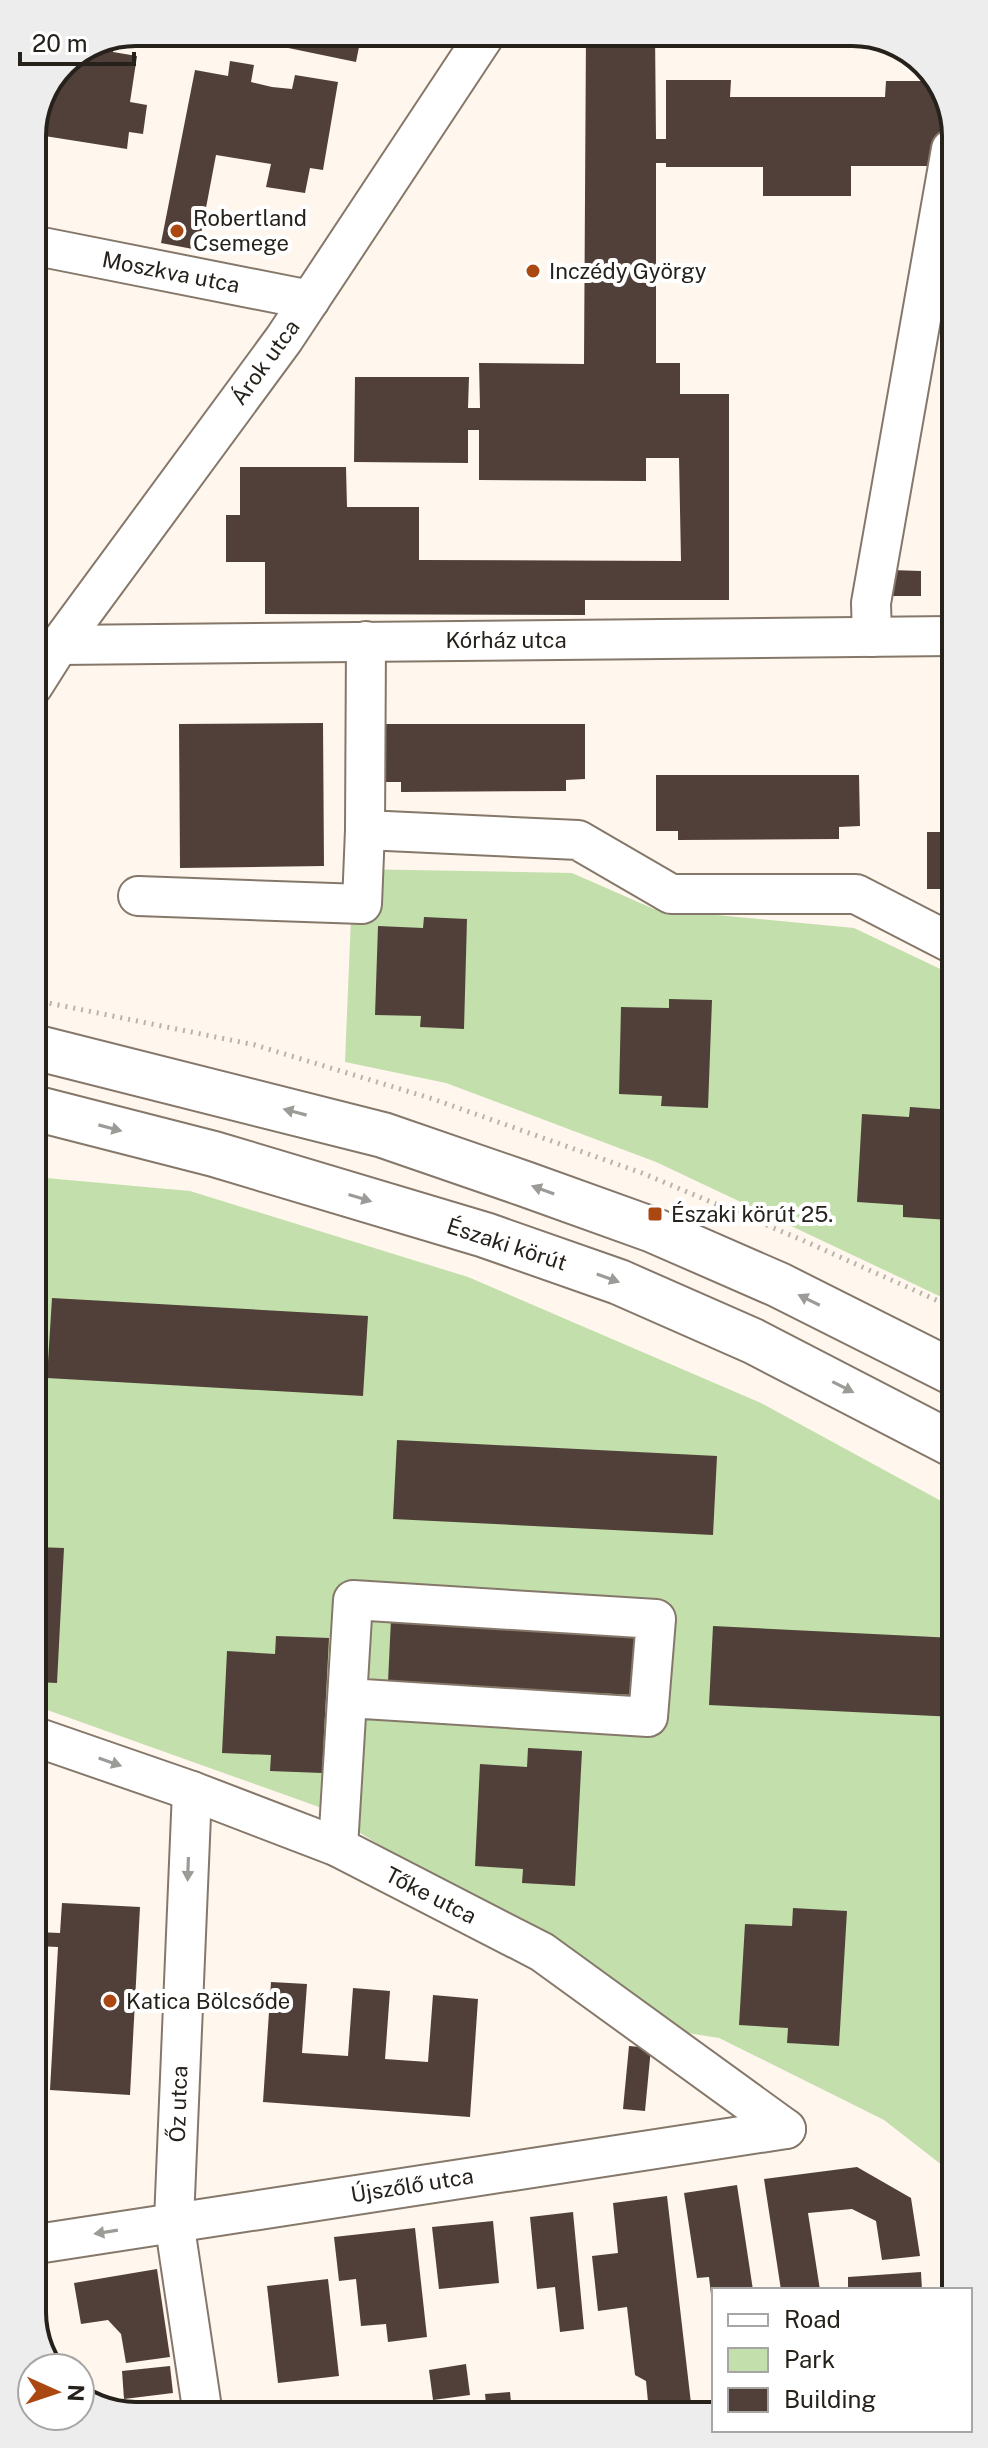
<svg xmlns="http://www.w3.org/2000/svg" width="988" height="2448" viewBox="0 0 988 2448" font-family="'Public Sans',sans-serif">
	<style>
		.park { fill: #c3dfac }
		.building { fill: #514039 }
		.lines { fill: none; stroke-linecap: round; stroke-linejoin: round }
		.minor-casing { stroke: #85786a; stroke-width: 42 }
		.major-casing { stroke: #85786a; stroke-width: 48 }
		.path { stroke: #bab3ab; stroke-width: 5; stroke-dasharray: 2 6; stroke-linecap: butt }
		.minor { stroke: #fff; stroke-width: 38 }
		.major { stroke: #fff; stroke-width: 44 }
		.oneway { fill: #9d9b98 }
		.poi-dot { fill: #ab4711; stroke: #fff; stroke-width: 3 }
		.labels { text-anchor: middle; stroke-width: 8; stroke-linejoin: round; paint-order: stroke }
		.poi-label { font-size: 22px; fill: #26211b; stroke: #fff; text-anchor: start }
		.street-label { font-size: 22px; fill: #26211b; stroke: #fff }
		.rim { fill: none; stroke: #26211b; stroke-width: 4 }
	</style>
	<rect width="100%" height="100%" fill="#fff6ed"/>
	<!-- park -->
	<g class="park">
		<path d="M353,869L572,873L654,909L854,928L953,975L954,1303L656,1162L446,1083L345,1062Z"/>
		<path d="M35,1177L190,1191L468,1277L761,1403L954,1508L956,2176L884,2120L719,2038L675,2031L319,1807L36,1706Z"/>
	</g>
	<!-- building -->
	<g class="building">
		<path d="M272,32H362L356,62L269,44Z"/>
		<path d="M586,32H655L656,139H666V80H731L730,97H885L886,81H935L941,89V166H851V196H763V167H666V163H656V363H680V394H729V600H585V615L265,614V562H226V515H240V467H346L347,507H419V560L681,561L679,458H646V481L479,480V430H468V463L354,462L355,377H469L468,408H480L479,363L584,364Z"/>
		<path d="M115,40L113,52L137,56L130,102L147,105L143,134L129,132L127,149L32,134L63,62Z"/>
		<path d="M230,61L254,65L251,82L272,87L292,89L295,75L338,82L323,170L310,168L305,193L266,187L271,164L216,155L198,250L161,243L195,70L228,76Z"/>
		<path d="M949,420H951L952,591H946Z"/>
		<path d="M891,570L921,571V596H891Z"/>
		<path d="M323,723L324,866L180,868L179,724Z"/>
		<path d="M379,724H585V779L566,780V791L401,792V782H379Z"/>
		<path d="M656,775H859L860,826L839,827V839L678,840V831H656Z"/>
		<path d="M927,832H952L953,898H949V889H927Z"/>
		<path d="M424,917L467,919L464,1029L420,1027L421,1016L375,1015L378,926L423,928Z"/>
		<path d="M669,999L712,1000L708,1108L661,1106L662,1096L619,1094L621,1007L669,1008Z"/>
		<path d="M910,1107L953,1110L949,1220L903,1217V1205L857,1202L862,1114L909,1117Z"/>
		<path d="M52,1298L368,1316L363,1396L47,1378Z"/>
		<path d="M397,1440L717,1456L713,1535L393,1519Z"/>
		<path d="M35,1547L64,1548L57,1683L36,1682Z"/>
		<path d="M391,1619L636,1632L633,1695L388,1682Z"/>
		<path d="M713,1626L954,1638L955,1717L709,1705Z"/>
		<path d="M276,1636L329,1638L322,1773L270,1771L271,1755L222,1753L227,1651L275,1654Z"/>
		<path d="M528,1748L582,1751L575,1886L522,1883L523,1869L475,1866L480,1764L527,1767Z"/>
		<path d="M62,1903L140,1907L130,2095L50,2090L58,1947L36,1946V1932L60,1933Z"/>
		<path d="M793,1908L847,1911L839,2046L787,2043L788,2028L739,2025L745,1924L792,1926Z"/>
		<path d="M271,1982L307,1984L302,2053L348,2056L353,1988L390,1991L385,2059L428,2062L433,1995L478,1999L470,2117L263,2102Z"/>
		<path d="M629,2046L651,2048L645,2111L623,2109Z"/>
		<path d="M857,2167L911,2198L920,2256L882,2260L876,2221L852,2209L808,2213L820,2290H781L764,2179Z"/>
		<path d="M737,2185L753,2290H714L712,2303L709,2277L697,2278L684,2193Z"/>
		<path d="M667,2196L692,2412H649L646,2381L635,2375L627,2307L598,2311L592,2256L618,2253L613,2203Z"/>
		<path d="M573,2212L584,2329L560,2332L555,2287L537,2289L530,2217Z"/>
		<path d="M493,2221L499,2283L439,2289L432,2227Z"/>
		<path d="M415,2228L427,2337L388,2342L386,2324L361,2326L356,2279L339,2281L334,2237Z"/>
		<path d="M157,2269L170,2357L126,2363L121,2334L108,2320L81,2324L74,2283Z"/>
		<path d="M921,2272L922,2290H848V2277Z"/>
		<path d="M328,2279L339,2376L278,2383L267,2286Z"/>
		<path d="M466,2364L470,2395L433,2400L429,2370Z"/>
		<path d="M170,2366L173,2393L124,2399L122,2371Z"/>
		<path d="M510,2392L512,2413H487L485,2394Z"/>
	</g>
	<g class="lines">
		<defs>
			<g id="minor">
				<path d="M32,245L310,300"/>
				<path d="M872,637L871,603L951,149"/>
				<path d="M366,641L365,830L578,840L671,894H856L953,944"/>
				<path d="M59,645L952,636"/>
				<path d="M33,686L59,645L284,339L487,32"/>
				<path d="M138,896L362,904L365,830"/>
				<path d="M36,1737L192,1791L338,1847L542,1952L786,2129"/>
				<path d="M192,1791L174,2221L203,2415"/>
				<path d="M338,1847L353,1600L656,1619L648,1717L348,1698"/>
				<path d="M37,2244L786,2129"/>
			</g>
			<g id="major">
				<path d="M34,1047L383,1135L525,1184L653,1230L779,1285L954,1373"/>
				<path d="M34,1108L214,1154L485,1235L619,1282L753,1341L954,1445"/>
			</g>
		</defs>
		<!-- minor casing -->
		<use href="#minor" class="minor-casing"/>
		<!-- major casing -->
		<use href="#major" class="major-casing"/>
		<!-- path -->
		<path class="path" d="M34,1000L255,1045L433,1099L642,1173L802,1240L954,1308"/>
		<!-- minor -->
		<use href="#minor" class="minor"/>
		<!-- major -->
		<use href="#major" class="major"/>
	</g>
	<!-- one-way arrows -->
	<defs><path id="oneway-solid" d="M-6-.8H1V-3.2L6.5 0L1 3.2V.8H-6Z" transform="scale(2)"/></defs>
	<g class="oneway">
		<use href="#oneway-solid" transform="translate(295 1112) rotate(-165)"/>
		<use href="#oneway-solid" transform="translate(110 1128) rotate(15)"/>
		<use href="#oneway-solid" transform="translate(543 1190) rotate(-160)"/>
		<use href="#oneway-solid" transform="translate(360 1198) rotate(17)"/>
		<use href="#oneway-solid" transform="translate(608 1278) rotate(20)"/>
		<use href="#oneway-solid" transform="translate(809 1300) rotate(-154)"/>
		<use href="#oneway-solid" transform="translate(843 1387) rotate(27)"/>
		<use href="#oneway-solid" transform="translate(110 1762) rotate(19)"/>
		<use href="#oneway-solid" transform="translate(188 1869) rotate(92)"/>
		<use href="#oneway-solid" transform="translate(106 2232) rotate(171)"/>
	</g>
	<!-- markers -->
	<g class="poi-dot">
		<circle cx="177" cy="231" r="8"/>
		<circle cx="533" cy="271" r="8"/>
		<rect x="647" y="1206" width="16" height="16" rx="4"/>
		<circle cx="110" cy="2001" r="8"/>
	</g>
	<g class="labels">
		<!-- poi labels -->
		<g class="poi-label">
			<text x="193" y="226">Robertland<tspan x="193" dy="25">Csemege</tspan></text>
			<text x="549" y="279">Inczédy György</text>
			<text x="671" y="1222">Északi körút 25.</text>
			<text x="126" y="2009">Katica Bölcsőde</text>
		</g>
		<!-- street labels -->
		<g class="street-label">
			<text transform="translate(171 272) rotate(11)" y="8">Moszkva utca</text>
			<text transform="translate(265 362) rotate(-54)" y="8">Árok utca</text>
			<text x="506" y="648">Kórház utca</text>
			<text transform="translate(507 1244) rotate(18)" y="8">Északi körút</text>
			<text transform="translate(431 1895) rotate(27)" y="8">Tőke utca</text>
			<text transform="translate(178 2104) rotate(-88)" y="8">Őz utca</text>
			<text transform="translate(412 2185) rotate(-9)" y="8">Újszőlő utca</text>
		</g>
	</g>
	<!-- crop -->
	<path d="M0 0H988V2448H0ZM136 46H852A90 90 0 0 1 942 136V2312A90 90 0 0 1 852 2402H136A90 90 0 0 1 46 2312V136A90 90 0 0 1 136 46Z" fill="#eeeded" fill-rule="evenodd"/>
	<path class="rim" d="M136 46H852A90 90 0 0 1 942 136V2312A90 90 0 0 1 852 2402H136A90 90 0 0 1 46 2312V136A90 90 0 0 1 136 46Z"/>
	<!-- legend -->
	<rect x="712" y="2288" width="260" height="144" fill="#ffffff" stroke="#a8a6a4" stroke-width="2"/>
	<rect x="728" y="2314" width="40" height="12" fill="#ffffff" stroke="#a8a6a4" stroke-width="2"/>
	<text x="784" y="2328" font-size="24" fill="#26211b">Road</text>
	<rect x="728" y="2348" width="40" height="24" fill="#c3dfac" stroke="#a8a6a4" stroke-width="2"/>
	<text x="784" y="2368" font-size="24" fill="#26211b">Park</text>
	<rect x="728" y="2388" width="40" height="24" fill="#514039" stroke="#a8a6a4" stroke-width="2"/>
	<text x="784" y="2408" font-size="24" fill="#26211b">Building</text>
	<!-- north arrow -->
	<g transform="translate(56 2392) rotate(93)"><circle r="38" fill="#ffffff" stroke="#a8a6a4" stroke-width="2"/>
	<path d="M0-6L14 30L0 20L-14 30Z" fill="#ab4711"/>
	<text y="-12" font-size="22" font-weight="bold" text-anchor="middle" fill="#26211b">N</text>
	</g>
	<!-- scale -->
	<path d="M20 52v12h114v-12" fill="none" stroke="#26211b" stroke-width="4"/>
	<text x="32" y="52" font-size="24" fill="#26211b" stroke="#ffffff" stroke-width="6" paint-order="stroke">20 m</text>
</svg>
